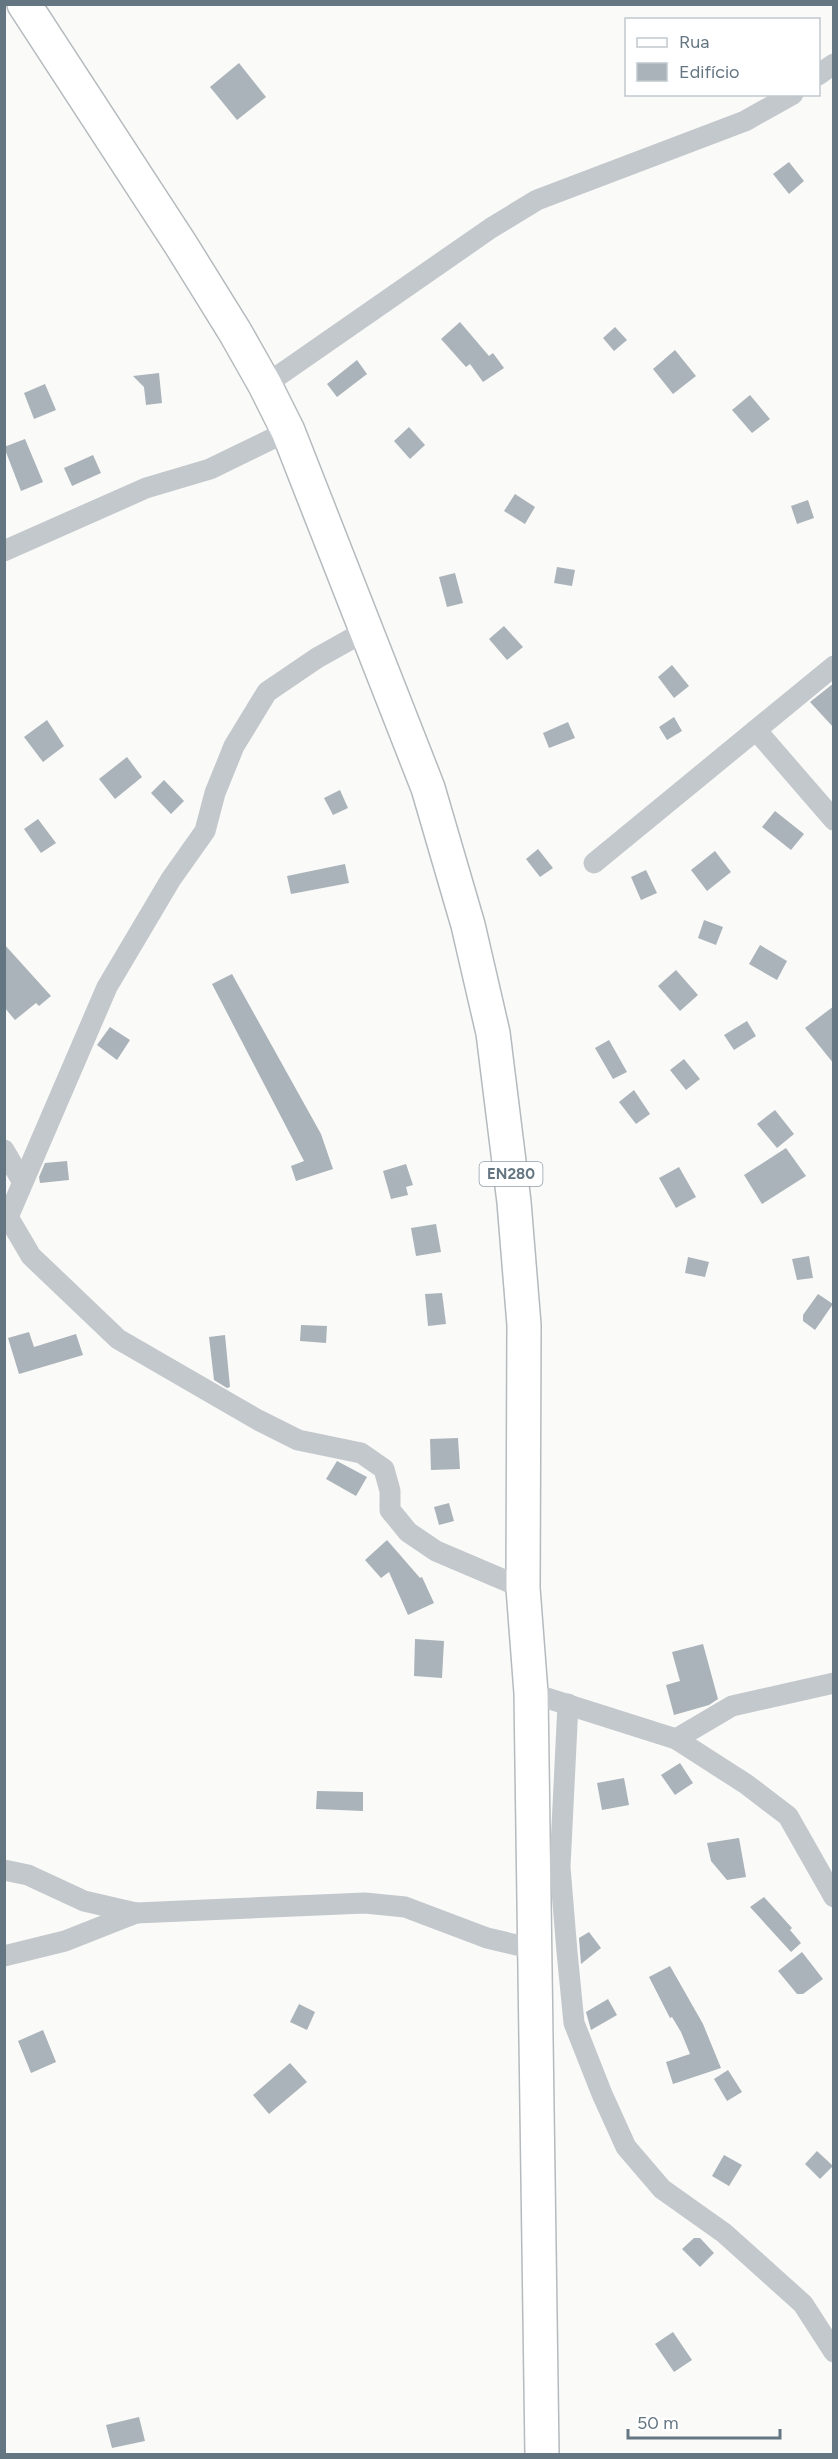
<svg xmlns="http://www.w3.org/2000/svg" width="838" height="2459" viewBox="0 0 838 2459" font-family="Figtree,sans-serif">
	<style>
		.building { fill: #aab3b9 }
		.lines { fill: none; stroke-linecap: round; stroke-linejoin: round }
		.primary-casing { stroke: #b5babe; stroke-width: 36 }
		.street { stroke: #c3c8cc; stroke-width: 21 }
		.primary { stroke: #fff; stroke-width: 33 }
		.labels { text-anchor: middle; stroke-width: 6; stroke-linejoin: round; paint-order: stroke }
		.shield { fill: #fff; stroke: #939fa8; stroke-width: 1.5 }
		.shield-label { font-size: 15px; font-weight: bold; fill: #657683 }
	</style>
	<rect width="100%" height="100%" fill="#fafaf8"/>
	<!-- building -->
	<g class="building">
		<path d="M239,63L266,97L237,120L210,87Z"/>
		<path d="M789,162L804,181L789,194L773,174Z"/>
		<path d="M460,322L489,356L493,353L504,368L483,382L470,364L466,367L441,339Z"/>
		<path d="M615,327L627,340L614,351L603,338Z"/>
		<path d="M675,350L696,376L673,394L653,369Z"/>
		<path d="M357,360L367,374L337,397L327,384Z"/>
		<path d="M159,373L162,403L146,405L144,387L133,376Z"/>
		<path d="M45,384L56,410L34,419L24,393Z"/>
		<path d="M750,395L770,419L752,433L732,410Z"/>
		<path d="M409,427L425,445L410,459L394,441Z"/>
		<path d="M25,439L43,482L21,491L4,447Z"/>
		<path d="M93,455L101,473L72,486L64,468Z"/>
		<path d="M515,494L535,507L525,524L504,511Z"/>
		<path d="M808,500L814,518L797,524L791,506Z"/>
		<path d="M557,567L575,570L572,586L554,583Z"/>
		<path d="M455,573L463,603L447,607L439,577Z"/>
		<path d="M504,626L523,647L507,660L489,639Z"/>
		<path d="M672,665L689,686L674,698L658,677Z"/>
		<path d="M834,683V728L810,702Z"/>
		<path d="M674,717L682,731L667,740L659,727Z"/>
		<path d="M47,720L64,746L43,762L24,737Z"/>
		<path d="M568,722L575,738L549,748L543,733Z"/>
		<path d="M127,757L142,777L115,799L99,779Z"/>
		<path d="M164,780L184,801L171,814L151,793Z"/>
		<path d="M340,790L348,808L333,815L324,798Z"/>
		<path d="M775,811L804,834L791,850L762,827Z"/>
		<path d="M38,819L56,843L41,853L24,829Z"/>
		<path d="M538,849L553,868L540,877L526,859Z"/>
		<path d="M715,851L731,872L707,891L691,870Z"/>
		<path d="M345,864L349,883L291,894L287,876Z"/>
		<path d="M646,870L657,893L641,900L631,877Z"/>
		<path d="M704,920L723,927L716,945L698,938Z"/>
		<path d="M4,944L51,996L39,1006L36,1003L15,1020L4,1007Z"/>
		<path d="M760,945L787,961L777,980L749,964Z"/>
		<path d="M676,970L698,995L680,1011L658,986Z"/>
		<path d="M232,974L321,1134L333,1169L296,1181L291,1166L304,1161L212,984Z"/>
		<path d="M834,1006V1064L805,1028Z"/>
		<path d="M747,1021L756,1036L734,1050L724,1035Z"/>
		<path d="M110,1027L130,1040L117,1060L97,1045Z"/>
		<path d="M609,1040L627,1072L613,1079L595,1048Z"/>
		<path d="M684,1059L700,1079L686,1090L670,1070Z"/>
		<path d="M634,1090L650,1114L636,1124L619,1102Z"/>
		<path d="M775,1110L794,1134L777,1148L757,1124Z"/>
		<path d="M786,1148L806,1176L762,1204L744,1175Z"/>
		<path d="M67,1161L69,1180L40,1183L39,1177L45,1163Z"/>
		<path d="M406,1164L413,1185L406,1187L408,1195L391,1199L383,1171Z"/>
		<path d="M679,1167L696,1197L676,1208L659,1178Z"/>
		<path d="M436,1224L441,1252L416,1256L411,1228Z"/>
		<path d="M809,1256L813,1278L797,1280L792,1259Z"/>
		<path d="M688,1257L709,1262L705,1277L685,1273Z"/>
		<path d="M442,1293L446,1324L428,1326L425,1294Z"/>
		<path d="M818,1294L833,1304L815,1330L803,1321V1315Z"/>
		<path d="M301,1325L327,1326L326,1343L300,1341Z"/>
		<path d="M29,1332L34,1347L76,1334L83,1355L19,1374L8,1338Z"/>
		<path d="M225,1335L230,1387L227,1388L214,1380L209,1337Z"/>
		<path d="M458,1438L460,1469L431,1470L430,1439Z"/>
		<path d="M337,1461L367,1477L356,1496L326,1479Z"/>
		<path d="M449,1503L454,1521L439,1525L434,1507Z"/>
		<path d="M387,1540L420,1578L422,1577L434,1603L408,1615L389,1572L381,1578L365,1560Z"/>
		<path d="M415,1639L444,1641L442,1678L414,1676Z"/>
		<path d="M703,1644L718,1699L709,1705L674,1715L666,1685L680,1681L672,1652Z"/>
		<path d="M680,1763L693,1783L675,1795L661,1775Z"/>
		<path d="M624,1778L629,1805L602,1810L597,1783Z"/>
		<path d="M317,1791L363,1792V1811L316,1809Z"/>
		<path d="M739,1838L746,1877L727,1880L711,1861L707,1843Z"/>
		<path d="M764,1897L792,1928L790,1930L801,1943L791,1952L750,1907Z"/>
		<path d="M589,1932L601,1948L581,1964L579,1938Z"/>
		<path d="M802,1952L823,1979L803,1994H797L778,1971Z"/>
		<path d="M670,1966L703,2024L721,2068L673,2084L666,2062L690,2054L681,2032L672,2017L670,2018L649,1977Z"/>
		<path d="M608,1999L617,2015L591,2030L586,2012Z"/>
		<path d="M299,2004L315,2012L307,2030L290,2022Z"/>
		<path d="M43,2030L56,2062L31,2073L18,2041Z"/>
		<path d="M290,2063L307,2082L269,2114L253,2095Z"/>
		<path d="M728,2070L742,2092L727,2101L714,2079Z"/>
		<path d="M817,2151L833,2166L820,2179L805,2164Z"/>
		<path d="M724,2155L742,2165L729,2186L712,2176Z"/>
		<path d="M694,2238H700L714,2253L700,2267L682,2249Z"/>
		<path d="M673,2332L692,2360L674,2372L655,2344Z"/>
		<path d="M139,2417L145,2441L112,2448L106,2425Z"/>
	</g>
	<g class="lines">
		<defs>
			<path id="primary" d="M24,4L181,245L235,332L265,385L288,431L428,788L468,925L493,1033L514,1202L524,1325L523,1588L531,1693L542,2454"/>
		</defs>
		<!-- primary casing -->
		<use href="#primary" class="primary-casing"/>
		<!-- street -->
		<g class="street">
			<path d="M818,75L834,64"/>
			<path d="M265,385L491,228L537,200L745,121L793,94"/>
			<path d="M4,551L146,488L210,469L288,431"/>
			<path d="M756,730L834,820"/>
			<path d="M594,863L834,666"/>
			<path d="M4,1150L22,1181"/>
			<path d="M8,1217L31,1256L118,1339L258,1420L298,1440L361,1453L384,1469L390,1491V1510L408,1532L436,1551L523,1588"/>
			<path d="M4,1218L8,1217L107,987L171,879L205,831L215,793L234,746L267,692L317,658L367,630"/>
			<path d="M531,1693L676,1739L746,1784L788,1816L834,1897"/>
			<path d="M568,1704L560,1867L567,1952L574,2023L602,2094L626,2147L662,2189L724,2233L803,2304L834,2352"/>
			<path d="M676,1739L732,1706L834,1683"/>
			<path d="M4,1870L28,1875L84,1901L136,1913L365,1903L405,1907L487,1938L534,1949"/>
			<path d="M4,1956L65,1941L136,1913"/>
		</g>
		<!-- primary -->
		<use href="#primary" class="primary"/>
	</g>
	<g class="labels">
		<!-- shield labels -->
		<rect class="shield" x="479.5" y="1162" width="63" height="24" rx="4.5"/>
		<g class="shield-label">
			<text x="511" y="1179">EN280</text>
		</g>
	</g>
	<!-- border -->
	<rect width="838" height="2459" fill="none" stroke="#657683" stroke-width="12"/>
	<!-- legend -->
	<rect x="625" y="18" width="195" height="78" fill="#ffffff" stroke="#c1c8cd" stroke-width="1.5"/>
	<rect x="637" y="38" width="30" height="9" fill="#ffffff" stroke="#c1c8cd" stroke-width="1.5"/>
	<text x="679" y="48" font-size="18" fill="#657683">Rua</text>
	<rect x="637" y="63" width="30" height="18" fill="#aab3b9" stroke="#c1c8cd" stroke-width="1.5"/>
	<text x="679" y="78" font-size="18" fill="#657683">Edifício</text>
	<!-- scale -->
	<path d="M628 2429v9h152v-9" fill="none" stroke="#657683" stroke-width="3"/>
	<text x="637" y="2429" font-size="18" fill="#657683" stroke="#ffffff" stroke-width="4.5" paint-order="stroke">50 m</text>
</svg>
